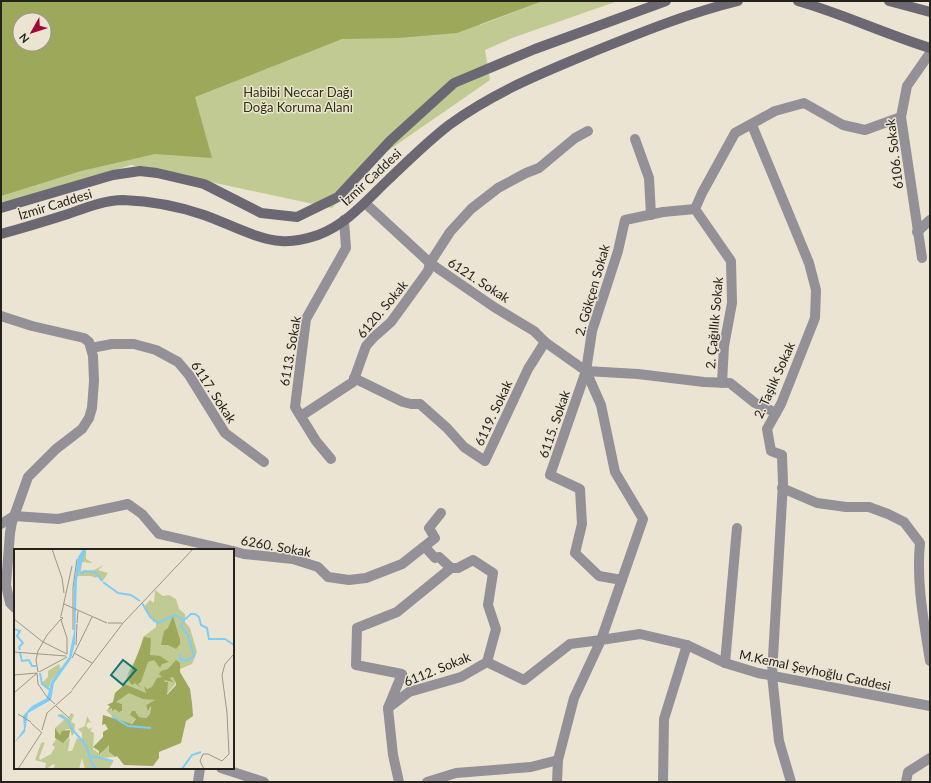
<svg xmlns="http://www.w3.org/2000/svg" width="931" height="783" viewBox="0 0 931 783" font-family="Lato,sans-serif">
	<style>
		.green { fill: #c1ca92; fill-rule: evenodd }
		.forest { fill: #9da85b; fill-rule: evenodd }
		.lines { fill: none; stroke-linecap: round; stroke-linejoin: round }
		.street { stroke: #939098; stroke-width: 10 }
		.secondary { stroke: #6c6873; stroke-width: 10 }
		.labels { text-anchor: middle; stroke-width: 3; stroke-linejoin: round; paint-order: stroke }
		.park-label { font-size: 13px; fill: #2e3210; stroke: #ece4d3 }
		.street-label { font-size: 13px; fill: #25221b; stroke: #ece4d3 }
		.inset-river { fill: none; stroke: #7acef9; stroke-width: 2 }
		.inset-road { fill: none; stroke: #9c9689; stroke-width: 1 }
		.view { fill: #0f766e; fill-opacity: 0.15; stroke: #0f766e; stroke-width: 2 }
		.inset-edge { fill: none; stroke: #25221b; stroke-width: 2 }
	</style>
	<rect width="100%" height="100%" fill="#ece4d3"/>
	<!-- green -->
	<path class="green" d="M1,1H476L480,25L543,1H618L512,38L485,50L490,80L386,152L332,208L131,165L1,208ZM20,20H44V44H20Z"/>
	<!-- forest -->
	<path class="forest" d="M1,1H543L457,33L398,38L342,39L195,97L212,158L155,154L81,171L1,196ZM20,20H44V44H20Z"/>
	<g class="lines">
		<!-- street -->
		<g class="street">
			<path d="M752,125L809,263L816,290L815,318L781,404L767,429L771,451L782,455L783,483L772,675L779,741L791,782"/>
			<path d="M635,139L649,178L651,215"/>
			<path d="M365,203L430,263L494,307L534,331L545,342L586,371"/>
			<path d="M917,232L930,220"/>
			<path d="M922,258L901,117L907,86L930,53"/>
			<path d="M1,316L32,326L84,338L89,342L93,356L94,381L92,408L89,418L82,429L56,449L28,477L12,522L10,533L6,585L10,603L15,608"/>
			<path d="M91,348L112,344H134L156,350L178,362L189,375L225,433L264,462"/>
			<path d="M586,371L550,475L580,489L582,524L575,553L599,576L622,580"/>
			<path d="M586,371L638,374L704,382L730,383L755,403L776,413"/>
			<path d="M354,378L403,402L411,404H420L447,428L464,447L485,461L528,369L545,342"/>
			<path d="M722,383L724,346L732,303L731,261L695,209L702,193L735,133L775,111L804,103L843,125L865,130L901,117"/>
			<path d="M301,416L353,382L366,346L374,337L391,322L428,271L430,263L450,232L471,209L498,188L526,173L539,168L575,138L588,131"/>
			<path d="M331,459L316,441L295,407L306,319L346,248L344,220"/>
			<path d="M782,488L817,503L846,507H869L888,514L904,522L920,543C916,582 924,623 930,661"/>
			<path d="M1,524L14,516L58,519L128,504L142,514L159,534L229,550"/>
			<path d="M425,547L435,558L439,557L451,568H458L473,560L493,573L488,605L496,629L487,662"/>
			<path d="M233,551L244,554L293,559L318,567L328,577L349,580L366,578L402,564L435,538L429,528L441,513"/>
			<path d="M725,663L737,528"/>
			<path d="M388,708L409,692L461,677L487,662L524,680L570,644L601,640L643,519L615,472L601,405L586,371L592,331L618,251L625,220L663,212L695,209"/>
			<path d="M221,768L264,782"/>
			<path d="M198,782L200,768"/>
			<path d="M399,782L393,755L388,708L402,674L356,665L357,628L397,612L451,568"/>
			<path d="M427,782L456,773L531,767L558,760L574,698L601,640L640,634L687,645L725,663L758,673L930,706"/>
			<path d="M557,782L558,760"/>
			<path d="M663,782L664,719L687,645"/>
			<path d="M906,782L908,772L930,758"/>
		</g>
		<!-- secondary -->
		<g class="secondary">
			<path d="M798,1C843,14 885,34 930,48"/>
			<path d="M889,1L930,12"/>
			<path d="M1,208L113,175L140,171L157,173L204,184L261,213L297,217L338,197L390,141L454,83L535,49L666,1"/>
			<path d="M1,234C23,228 46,221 68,214C85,208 105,200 123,200C150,201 178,206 204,215C227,223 258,240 281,241C293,242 306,239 318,235C346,225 367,200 388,180C408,161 427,142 449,125C494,92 544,72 595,51C642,32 689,13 738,1"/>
		</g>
	</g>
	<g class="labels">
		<!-- park labels -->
		<g class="park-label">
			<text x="298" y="97">Habibi Neccar Dağı<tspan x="298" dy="15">Doğa Koruma Alanı</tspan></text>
		</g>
		<!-- street labels -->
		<g class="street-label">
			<text transform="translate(894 154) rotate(-97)" y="5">6106. Sokak</text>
			<text transform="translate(371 177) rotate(-43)" y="5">İzmir Caddesi</text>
			<text transform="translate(55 204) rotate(-17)" y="5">İzmir Caddesi</text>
			<text transform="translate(479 280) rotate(33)" y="5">6121. Sokak</text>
			<text transform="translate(592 290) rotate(-74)" y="5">2. Gökçen Sokak</text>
			<text transform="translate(382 309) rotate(-50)" y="5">6120. Sokak</text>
			<text transform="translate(714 323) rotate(-85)" y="5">2. Çağıllık Sokak</text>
			<text transform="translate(290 351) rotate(-80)" y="5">6113. Sokak</text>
			<text transform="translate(774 380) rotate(-66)" y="5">2. Taşlık Sokak</text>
			<text transform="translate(214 392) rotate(57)" y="5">6117. Sokak</text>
			<text transform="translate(493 413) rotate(-65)" y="5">6119. Sokak</text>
			<text transform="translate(554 424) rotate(-71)" y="5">6115. Sokak</text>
			<text transform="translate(276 546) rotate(10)" y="5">6260. Sokak</text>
			<text transform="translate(437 669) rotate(-22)" y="5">6112. Sokak</text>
			<text transform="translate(815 670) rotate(12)" y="5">M.Kemal Şeyhoğlu Caddesi</text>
		</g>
	</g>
	<!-- overview -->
	<g transform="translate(14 549)">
		<rect width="220" height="220" fill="#ece4d3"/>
		<path d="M72,0V10L79,14L68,13L67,23L80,21L90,16L84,21L94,24L88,33L84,27L82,29L77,27H64L67,10ZM141,41L149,47L155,46L162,50L165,60L171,65V73L176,79L183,103L178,115L157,124L154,130L160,133L156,128H159L162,134L152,146L136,139L132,140L131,137L133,144H130L112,135L114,124L126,101L129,88L142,78V71L140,74L127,53L130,58L136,51L140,54ZM45,115L47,120L37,132L34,141L28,134L34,128V122ZM115,143L142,152L133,155L136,161L137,157L136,165L132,169L125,168L122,163L116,166L122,170L117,175L102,171L92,161L98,159L97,161L101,159L108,163V155L101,153ZM57,164L60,166L57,173L61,175L60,184L58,187L56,180H53L46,186L41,179L51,170L44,167L48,165L54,170ZM73,167L77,174L74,173L72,177L75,180L79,178L76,182L80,184L79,200L87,206L90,198L95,196V203L100,208L88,209L99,213L95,220H71L68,209L65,220H39L41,216L39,215L33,220L31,219L32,214L21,211L27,194L31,193L25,209L26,211L37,205L41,198L38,196L43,189L50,193L56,189L54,202H58L63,189L68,191V184L64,180L71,177Z" fill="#c1ca92"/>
		<path d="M159,67L166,91V95L162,100L154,96H147L150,82L154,79ZM130,88L137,89L136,106L146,107L155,113L148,115L146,119L140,111L134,113L127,133L124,135L127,139L121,134L118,136L114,131ZM162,111L166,114V123L176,140L178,154L179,167L172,172L167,194L145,203V209L139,217L110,216L103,207L101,208L95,203V196L85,206V202L79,198L89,188V183L94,180L91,175L88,176L89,166L118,175L122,170L116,166L118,162H121L125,168L132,169L136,165L137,157L134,162L132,156L141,151L129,150L115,144L102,153L108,155V162L105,163L101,160L98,162V159L94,161L96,157L93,156L99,153L101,144L111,135L132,144L130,137L133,140L138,138L143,129L148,128L145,125L147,122L154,120ZM159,128L162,134V136L153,146L154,133H151L150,131L160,133L156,129ZM41,179L46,186L48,182L56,181L55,188L49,194L41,189Z" fill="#9da85b" fill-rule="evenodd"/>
		<path d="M69,0H72L63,30L61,94L57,110L40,134L37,151L14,164L11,183L0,194L10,180L9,167L18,157L33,149L37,133L55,108L60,82V36L64,8Z" fill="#7acef9"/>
		<path class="inset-river" d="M66,25L70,22L81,23L88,32M89,33L104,44L117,46L126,52M128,54L136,68M136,68L144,74L161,66L170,71L177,65H181L185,68L187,76L193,79L195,90H211L220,96M0,80L6,82L3,87L9,94L5,98L6,101M6,104L8,112L15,111L18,117H22M166,105V110L172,112L180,107L174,86L167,78L169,72M26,124L28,135L36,141M44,166L54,171L57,179L72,196M98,167L114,177L137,179M72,196L78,215L83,220M77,207L99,212M168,220L178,206L187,203"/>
		<path class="inset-road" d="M38,0L48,29L50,44M50,55L93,74M47,67L58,17M46,68L49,69L47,71L53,89V105M0,70L29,93L53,105M63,74L64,62M94,74H108M109,74L179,0M59,81V38L63,10M62,96L63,75M0,103L52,107M60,104L78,114M58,109L78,68M24,123L22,111L24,102L33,86L47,70M25,123L53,108M23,124L24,135L33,148L41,155M0,126L23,124M58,141L109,74M0,144L23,124M42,156L58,142M42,157L55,169M4,165L17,173M17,174L27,183M28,181L33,164L42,156M4,220L28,183M190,220L186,212L189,205H194L208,212L215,205L213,164L208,126L211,115L220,105"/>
		<path class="view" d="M109,111L122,121L109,136L97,126Z"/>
		<rect width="220" height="220" class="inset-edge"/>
	</g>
	<!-- border -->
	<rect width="931" height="783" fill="none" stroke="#25221b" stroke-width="4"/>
	<!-- north arrow -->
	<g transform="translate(32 32) rotate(231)"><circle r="19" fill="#ece4d3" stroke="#9c9689"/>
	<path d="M0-3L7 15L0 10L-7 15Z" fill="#a30538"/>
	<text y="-6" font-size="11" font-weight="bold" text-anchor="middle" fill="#25221b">N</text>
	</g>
</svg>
